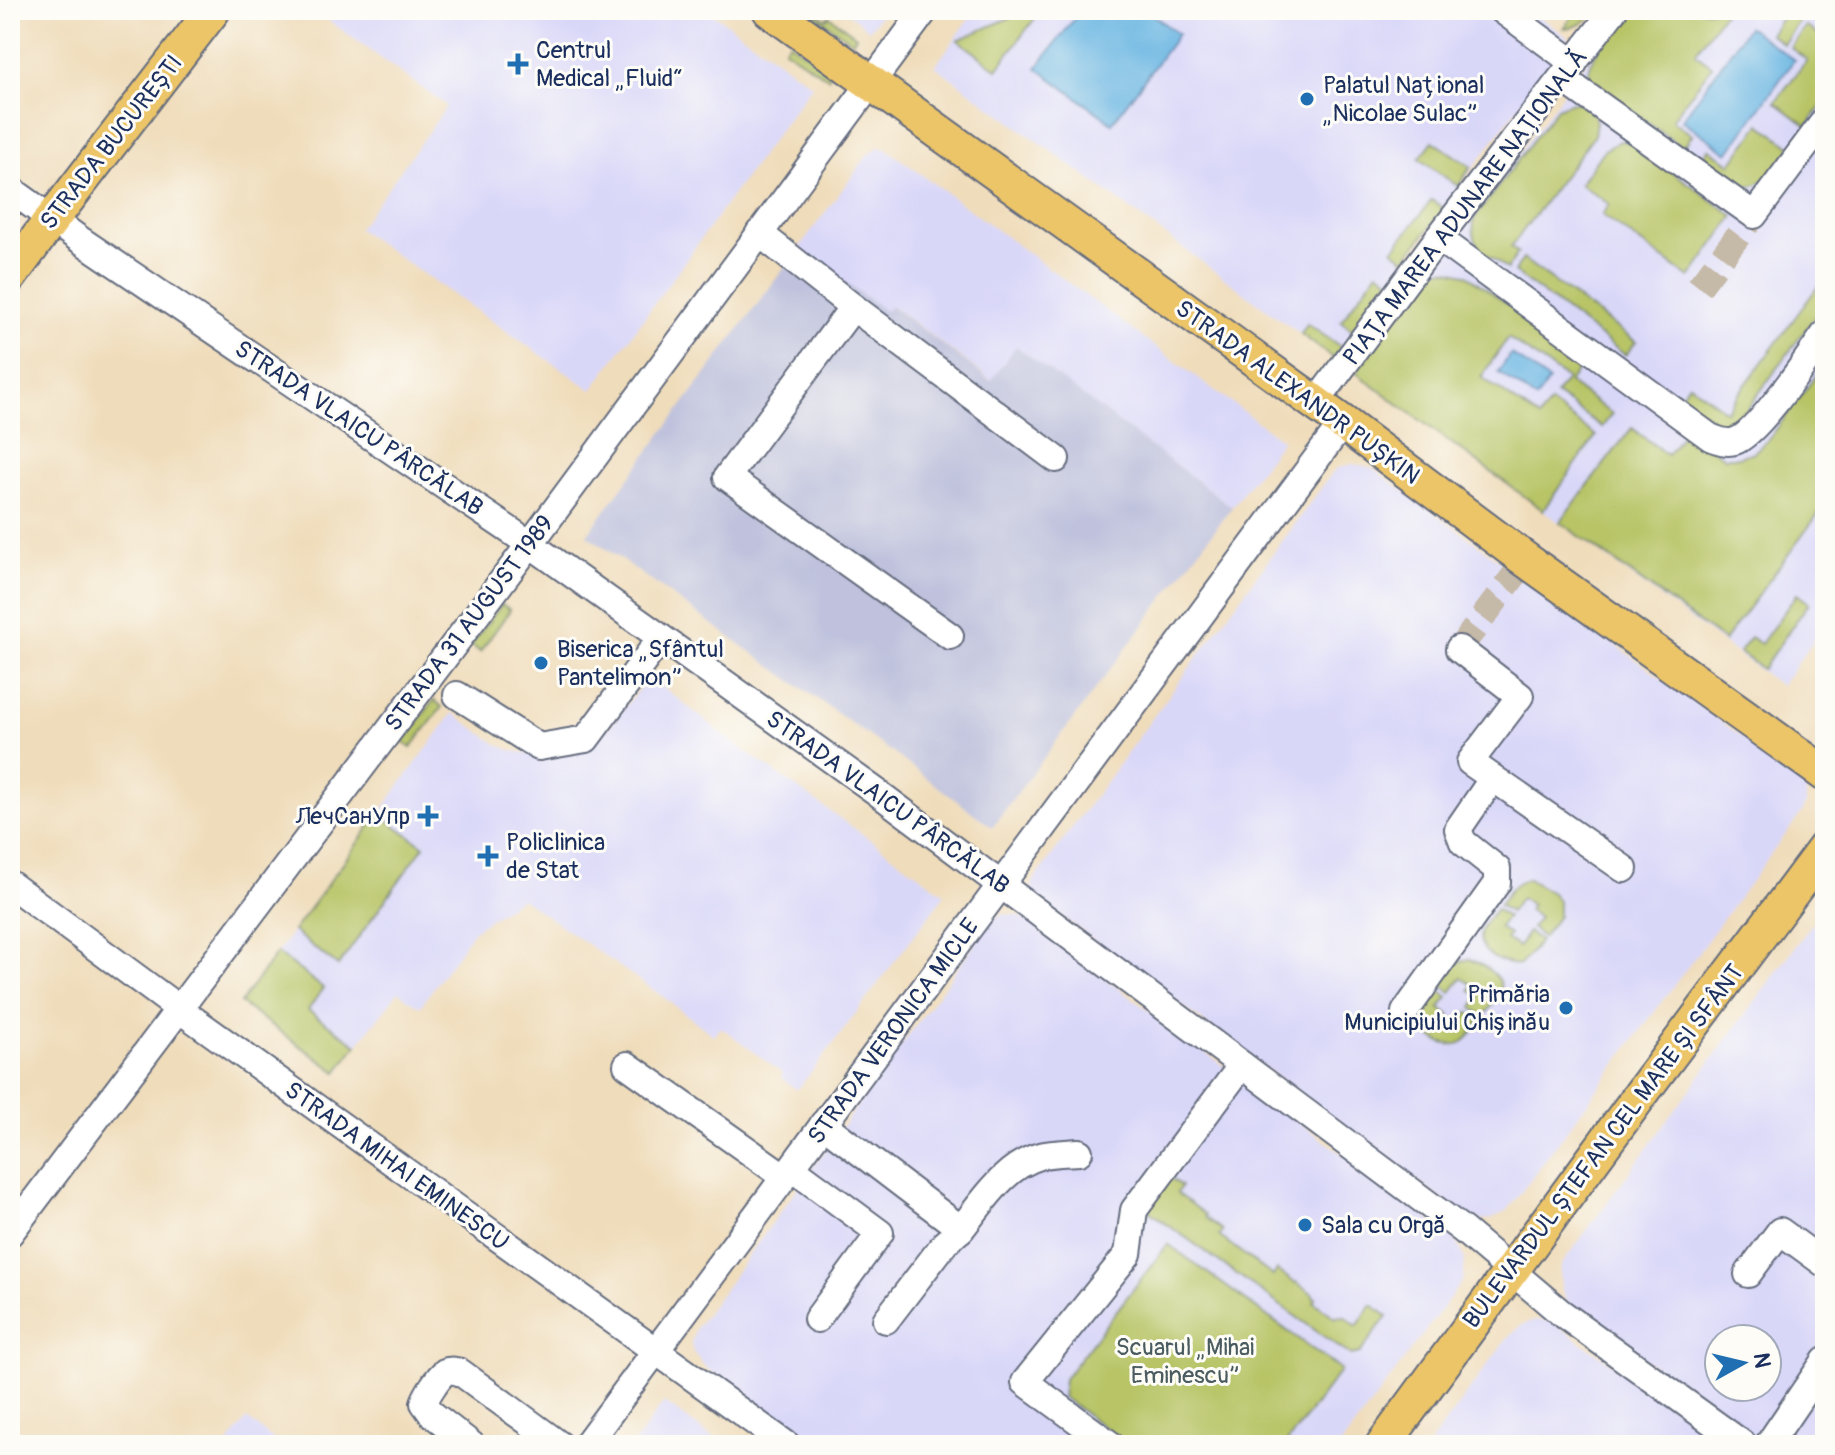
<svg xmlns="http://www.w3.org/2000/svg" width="1835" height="1455" viewBox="0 0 1835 1455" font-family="Pangolin,sans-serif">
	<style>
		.built { fill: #d9d7f8; fill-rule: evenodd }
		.industrial { fill: #c0c2dd }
		.green { fill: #b8c466; stroke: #6a7a62; stroke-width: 2 }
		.water { fill: #69b5e2; stroke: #4272a0; stroke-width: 2 }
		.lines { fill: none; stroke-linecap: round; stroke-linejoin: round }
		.minor-tunnel { stroke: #c5b9a8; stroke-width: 26; stroke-dasharray: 26 13; stroke-linecap: butt }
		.minor-casing { stroke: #656c7e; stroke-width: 30 }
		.major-casing { stroke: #656c7e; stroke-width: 38 }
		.minor { stroke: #fff; stroke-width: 26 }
		.major { stroke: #edc569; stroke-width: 34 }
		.poi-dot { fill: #1f6fb2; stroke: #fdfcf7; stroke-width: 3 }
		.labels { text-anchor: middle; stroke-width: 6; stroke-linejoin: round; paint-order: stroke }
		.poi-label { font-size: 24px; fill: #1b2f5e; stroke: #fdfcf7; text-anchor: start }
		.street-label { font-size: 24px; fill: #1b2f5e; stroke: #fdfcf7 }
		.park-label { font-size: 24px; fill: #4a5c60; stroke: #fdfcf7 }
	</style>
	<rect width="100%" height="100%" fill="#fdfcf7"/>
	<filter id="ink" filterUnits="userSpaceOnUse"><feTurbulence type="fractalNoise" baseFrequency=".0125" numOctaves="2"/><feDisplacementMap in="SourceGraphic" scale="16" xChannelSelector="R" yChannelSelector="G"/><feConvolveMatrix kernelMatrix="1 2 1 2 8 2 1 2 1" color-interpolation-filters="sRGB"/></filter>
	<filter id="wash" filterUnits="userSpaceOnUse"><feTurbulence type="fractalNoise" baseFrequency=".006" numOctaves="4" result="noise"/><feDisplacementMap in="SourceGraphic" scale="32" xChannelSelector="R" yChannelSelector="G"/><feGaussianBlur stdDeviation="1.8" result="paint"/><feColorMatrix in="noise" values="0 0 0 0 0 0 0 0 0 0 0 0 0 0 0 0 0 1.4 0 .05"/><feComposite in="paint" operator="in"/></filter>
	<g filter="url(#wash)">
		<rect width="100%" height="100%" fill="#efdcba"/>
		<!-- built -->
		<g class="built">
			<path d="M314,10H492L504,18L524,15L537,24L548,10H708L812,85L592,390L358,229L447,106Z"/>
			<path d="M844,10H884L869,30Z"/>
			<path d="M976,10H1531L1569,38L1333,358L935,66Z"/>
			<path d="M1625,10H1825V624L1781,686L1356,373Z"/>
			<path d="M879,146L883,149L884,147L1282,440L1232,507L1017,347L992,381L892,306L885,312L799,248L870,152L873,153Z"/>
			<path d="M1352,464L1372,468L1797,777L1803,783L1806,789V804L1803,811L1508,1210L1492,1219L1481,1220L1463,1215L1033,895L1032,890V885L1036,877L1335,469Z"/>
			<path d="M649,676L735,744L903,863L945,894L824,1056L797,1090L781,1077L783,1074L721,1027L714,1036L662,996L521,898L474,930L420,1007L398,992L337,1072L240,1003L453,713L497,744L510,750L528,754L608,729Z"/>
			<path d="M1825,906V1445H1764L1574,1308L1567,1302L1562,1290L1560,1277L1561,1267L1565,1260ZM1719,1339H1767V1387H1719Z"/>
			<path d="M1004,914L1018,915L1024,918L1447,1232L1459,1245L1465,1260L1463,1280L1341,1445H812L705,1367L693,1352L691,1344L696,1328L993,919Z"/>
			<path d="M1535,1320L1548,1321L1557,1325L1727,1445H1429L1508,1337L1521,1325Z"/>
			<path d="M664,1402L723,1445H633Z"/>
			<path d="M247,1419L276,1441L285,1445H227Z"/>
		</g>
		<!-- industrial -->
		<path class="industrial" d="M799,248L885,311L891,306L991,381L1016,346L1232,507L992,827L893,753L587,535Z"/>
		<!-- green -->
		<g class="green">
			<path d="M808,10H818L817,13L826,19L829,16L856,36L852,42Z"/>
			<path d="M1028,10H1041L997,69L958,40Z"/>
			<path d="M1577,10H1596C1587,22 1579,27 1564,28Z"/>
			<path d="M1628,10H1726L1695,53L1712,66L1672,120L1692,135L1683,148L1596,85C1593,81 1590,79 1589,73C1588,57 1618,24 1628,10Z"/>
			<path d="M1774,10H1798L1804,15L1783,44L1770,34L1782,17Z"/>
			<path d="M1806,26L1825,40V101L1807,126L1775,102L1807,60L1790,47Z"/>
			<path d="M789,42L832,71L828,78L784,49Z"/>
			<path d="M1572,102H1579L1594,114L1596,122L1594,135L1511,247L1518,253L1507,269C1486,254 1470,248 1474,219L1557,108Z"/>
			<path d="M1760,124L1792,147C1776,167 1762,195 1732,185L1700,162L1709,149L1731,164Z"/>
			<path d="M1433,141L1471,167L1458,186L1419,159Z"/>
			<path d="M1620,141L1631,142L1734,216L1690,278L1602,215L1609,204L1580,184L1603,151Z"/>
			<path d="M1432,200L1444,209L1405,259L1393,250Z"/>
			<path d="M1523,259L1636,342L1625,355L1514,272Z"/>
			<path d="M1444,269L1466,274L1585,360L1569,383L1612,414L1602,427L1556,394L1567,379L1508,338L1481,377L1539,418L1550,403L1596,436L1543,510L1356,373L1415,286C1424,276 1430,271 1444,269Z"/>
			<path d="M1378,271L1390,280L1352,330L1341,321Z"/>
			<path d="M1825,277V303L1737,423L1731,428L1721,426L1680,396L1689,384L1726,411Z"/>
			<path d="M1307,324L1341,347L1333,358L1301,334Z"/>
			<path d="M1825,363V505L1724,641L1560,522L1632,428L1667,455L1685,431L1725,457H1738L1754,452L1769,439Z"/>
			<path d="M1797,594L1809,603L1762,669L1739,652L1750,637L1761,644Z"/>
			<path d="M502,604L510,610L480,652L471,645Z"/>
			<path d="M434,700L442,707L411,748L403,742Z"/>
			<path d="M379,814L424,846L338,966L293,931Z"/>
			<path d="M1528,879L1552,893L1558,901V916L1543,937L1531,928L1539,918L1529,910L1532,905L1521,898L1510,912L1499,905C1508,893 1513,882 1528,879Z"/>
			<path d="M1496,909L1507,917L1499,927L1509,935L1506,939L1518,947L1528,932L1540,941L1521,964C1504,967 1475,953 1481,931C1483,923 1491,916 1496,909Z"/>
			<path d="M277,953L323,988L308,1010L357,1045L337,1072L240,1003Z"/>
			<path d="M1469,959C1483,965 1507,977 1499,995C1495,1003 1488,1010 1484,1016L1472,1008L1479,997L1470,990L1473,985L1462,978L1451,992L1440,984C1449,972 1454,962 1469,959Z"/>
			<path d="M1437,988L1448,997L1440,1008L1450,1015L1447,1019L1457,1027L1469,1012L1480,1021C1475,1027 1471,1036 1464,1041C1448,1052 1419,1035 1421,1017C1421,1007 1431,997 1437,988Z"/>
			<path d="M1170,1178L1181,1186L1177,1193L1206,1215L1205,1217L1223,1231L1219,1236L1273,1276L1277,1270L1295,1283L1296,1282L1313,1294V1296L1316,1298L1314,1302L1336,1318L1339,1316L1342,1318L1344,1316L1357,1326L1372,1305L1387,1316L1360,1353L1351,1355L1340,1348L1150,1212L1148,1210Z"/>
			<path d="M1168,1244L1341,1370L1285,1445H1129L1062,1397L1064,1379Z"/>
		</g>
		<!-- water -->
		<g class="water">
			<path d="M1081,10H1146L1178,34L1112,123L1037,68Z"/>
			<path d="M1748,27L1794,60L1728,153L1682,120Z"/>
			<path d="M1511,354L1549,381L1536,399L1498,372Z"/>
		</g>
	</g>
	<g filter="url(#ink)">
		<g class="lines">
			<!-- minor-tunnel -->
			<g class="minor-tunnel">
				<path d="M1699,287L1754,215"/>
				<path d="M1459,649L1526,560"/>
			</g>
			<defs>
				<g id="minor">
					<path d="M1502,10L1574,63"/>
					<path d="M1563,79L1754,215L1825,120"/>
					<path d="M10,189L79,239L530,544L874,790L1463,1230L1560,1312L1744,1445"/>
					<path d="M759,233L853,307L1056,459"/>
					<path d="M1438,238L1710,437C1718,440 1726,444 1735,441C1757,435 1809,356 1825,334"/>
					<path d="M853,307L727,477L950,636"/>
					<path d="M1315,404L1438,238L1614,10"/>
					<path d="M1459,649L1520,696L1470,762L1624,869"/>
					<path d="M457,695L539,747L586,739L661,638"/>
					<path d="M10,884L190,1017L787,1445"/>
					<path d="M1405,1012L1497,883V869L1463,842L1458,829L1493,778"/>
					<path d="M627,1065L785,1177"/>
					<path d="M823,1124L961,1229C983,1202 1004,1166 1040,1156C1052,1153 1066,1153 1079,1152"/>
					<path d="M792,1168L880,1233L817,1319"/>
					<path d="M10,1233L530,544L925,10"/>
					<path d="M1748,1274L1780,1231L1825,1264"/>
					<path d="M886,1320L945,1243L961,1229"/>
					<path d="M472,1445L432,1414L424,1403C426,1396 438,1377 445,1372C451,1369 454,1371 460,1372L560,1445"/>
					<path d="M586,1445L1343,423"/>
					<path d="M1111,1445L1025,1382L1128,1254L1134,1210L1242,1065"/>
					<path d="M1768,1445L1825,1361"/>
				</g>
				<g id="major">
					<path d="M770,10L1343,423L1526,560L1825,774"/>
					<path d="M10,276L52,219L213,10"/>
					<path d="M1383,1445L1649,1083L1825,848"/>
				</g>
			</defs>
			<!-- minor casing -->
			<use href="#minor" class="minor-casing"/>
			<!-- major casing -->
			<use href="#major" class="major-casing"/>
			<!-- minor -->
			<use href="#minor" class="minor"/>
			<!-- major -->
			<use href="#major" class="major"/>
		</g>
	</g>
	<!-- markers -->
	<g class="poi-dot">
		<path d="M514 52h8v8h8v8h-8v8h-8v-8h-8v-8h8z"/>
		<circle cx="1307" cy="99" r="8"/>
		<circle cx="541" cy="663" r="8"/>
		<path d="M424 804h8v8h8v8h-8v8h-8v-8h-8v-8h8z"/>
		<path d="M484 844h8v8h8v8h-8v8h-8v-8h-8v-8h8z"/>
		<circle cx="1566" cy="1008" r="8"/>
		<circle cx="1305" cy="1225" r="8"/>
	</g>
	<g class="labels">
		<!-- poi labels -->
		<g class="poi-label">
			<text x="536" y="58">Centrul<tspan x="536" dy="28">Medical „Fluid“</tspan></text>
			<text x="1323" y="93">Palatul Național<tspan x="1323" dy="28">„Nicolae Sulac”</tspan></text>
			<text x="557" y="657">Biserica „Sfântul<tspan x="557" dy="28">Pantelimon”</tspan></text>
			<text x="410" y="824" text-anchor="end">ЛечСанУпр</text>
			<text x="506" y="850">Policlinica<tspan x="506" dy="28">de Stat</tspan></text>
			<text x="1550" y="1002" text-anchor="end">Primăria<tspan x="1550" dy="28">Municipiului Chișinău</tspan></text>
			<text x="1321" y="1233">Sala cu Orgă</text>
		</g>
		<!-- street labels -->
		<g class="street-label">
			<text transform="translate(111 142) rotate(-52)" y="8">STRADA BUCUREȘTI</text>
			<text transform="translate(1465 207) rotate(-53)" y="8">PIAȚA MAREA ADUNARE NAȚIONALĂ</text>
			<text transform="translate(1298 392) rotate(36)" y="8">STRADA ALEXANDR PUȘKIN</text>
			<text transform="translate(359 428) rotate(34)" y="8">STRADA VLAICU PÂRCĂLAB</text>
			<text transform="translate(469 623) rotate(-53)" y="8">STRADA 31 AUGUST 1989</text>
			<text transform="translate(888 802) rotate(36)" y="8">STRADA VLAICU PÂRCĂLAB</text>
			<text transform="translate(893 1031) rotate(-54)" y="8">STRADA VERONICA MICLE</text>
			<text transform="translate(1603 1146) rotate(-53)" y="8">BULEVARDUL ȘTEFAN CEL MARE ȘI SFÂNT</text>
			<text transform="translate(397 1166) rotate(36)" y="8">STRADA MIHAI EMINESCU</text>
		</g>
		<!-- park labels -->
		<g class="park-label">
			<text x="1185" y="1355">Scuarul „Mihai<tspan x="1185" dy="28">Eminescu”</tspan></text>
		</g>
	</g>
	<!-- margin -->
	<rect width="1835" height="1455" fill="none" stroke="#fdfcf7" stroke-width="40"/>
	<!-- north arrow -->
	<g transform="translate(1743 1363) rotate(82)"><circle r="38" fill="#fdfcf7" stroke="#a3aaba" stroke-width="2"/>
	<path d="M0-6L14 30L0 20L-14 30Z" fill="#1f6fb2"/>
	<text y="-12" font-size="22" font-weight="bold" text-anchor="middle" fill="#1b2f5e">N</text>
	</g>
</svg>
